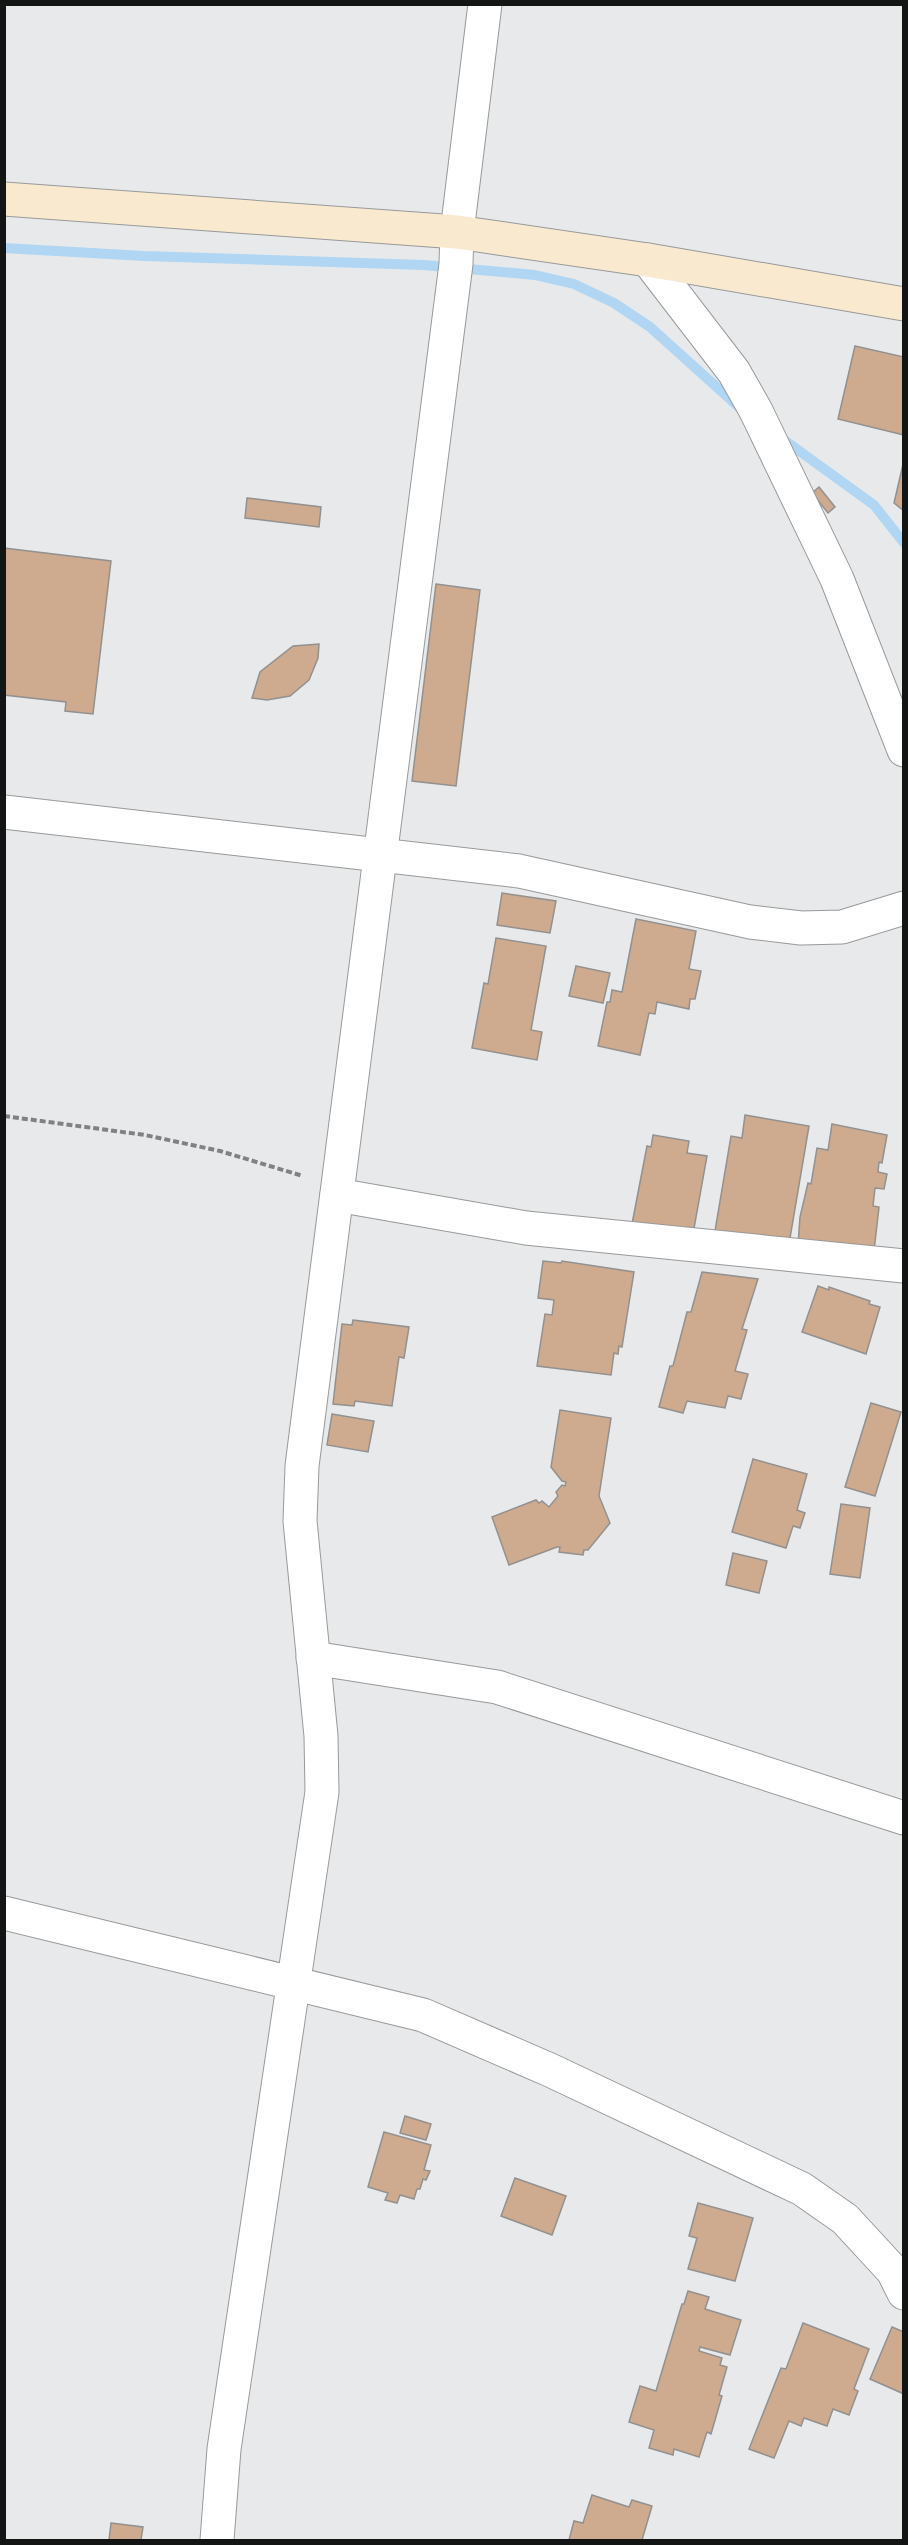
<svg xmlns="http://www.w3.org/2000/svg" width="908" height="2545" viewBox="0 0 908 2545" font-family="'Work Sans',sans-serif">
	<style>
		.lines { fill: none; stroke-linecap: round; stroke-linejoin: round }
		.stream { stroke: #b0d6f4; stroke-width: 10 }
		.building { fill: #ceaa8e; stroke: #929190; stroke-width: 1.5 }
		.street-casing { stroke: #98999a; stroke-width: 35 }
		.secondary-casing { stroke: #98999a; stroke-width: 35 }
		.path { stroke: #808182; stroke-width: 4; stroke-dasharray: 6 3; stroke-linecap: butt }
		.street { stroke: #fff; stroke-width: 33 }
		.secondary { stroke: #f9e9cf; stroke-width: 33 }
	</style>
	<rect width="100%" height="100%" fill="#e8e9ea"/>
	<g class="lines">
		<!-- stream -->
		<g class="stream">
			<path d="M4,248L144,256L424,265L535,275L574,284L614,303L650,327L740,408"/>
			<path d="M780,437L874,505L904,543"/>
		</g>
	</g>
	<!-- building -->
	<g class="building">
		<path d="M855,346L904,357V435L838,419Z"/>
		<path d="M904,460V511L894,503Z"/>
		<path d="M819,487L835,507L828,513L812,493Z"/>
		<path d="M247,498L321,507L319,527L245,518Z"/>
		<path d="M4,548L111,561L93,714L65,711L66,702L4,695Z"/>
		<path d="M436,584L480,590L456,786L412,781Z"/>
		<path d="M319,644L318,658L309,680L290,696L267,700L252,698L260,672L293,646Z"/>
		<path d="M502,893L556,901L550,933L497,925Z"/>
		<path d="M636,919L696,931L689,969L701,971L695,999H690L689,1009L657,1002L655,1014L649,1013L640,1055L598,1046L607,1002H610L612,990L622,992Z"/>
		<path d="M496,938L546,946L531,1030L542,1032L537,1060L472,1048L484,983L488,984Z"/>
		<path d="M576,966L610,973L603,1003L569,996Z"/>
		<path d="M745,1115L809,1126L789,1244L715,1231L731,1136L742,1138Z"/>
		<path d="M832,1124L887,1135L882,1163L879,1162L878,1172L887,1174L884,1189L875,1188L873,1206L879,1207L874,1251L798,1245L800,1217L808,1183L811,1184L817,1148L828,1150Z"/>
		<path d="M653,1135L689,1141L687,1153L707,1156L693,1234L632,1224L647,1146L651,1147Z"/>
		<path d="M543,1261L561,1263L562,1261L634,1272L622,1347L619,1346L618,1354L614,1353L611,1375L537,1366L545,1314L552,1315L554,1300L538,1298Z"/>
		<path d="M702,1272L758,1279L742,1329L747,1330L735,1371L748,1374L741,1399L728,1396L725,1408L687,1401L683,1413L659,1407L670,1366H673L687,1312H691Z"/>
		<path d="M818,1286L829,1290V1287L870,1301L869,1304L880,1307L866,1354L802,1332Z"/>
		<path d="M353,1320L409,1327L404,1358L399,1357L392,1406L355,1401L354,1406L333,1404L342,1324L352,1325Z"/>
		<path d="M871,1403L901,1412L875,1496L845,1487Z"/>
		<path d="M560,1410L611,1418L599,1496L610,1523L588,1550H584L583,1555L559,1552L560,1547H557L509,1565L492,1517L536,1500L539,1503L542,1501L549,1507L558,1496L556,1492L562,1485L565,1486L566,1482L562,1481L551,1467Z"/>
		<path d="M332,1414L374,1421L368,1452L327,1445Z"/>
		<path d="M753,1459L807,1474L797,1510L805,1513L800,1528L793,1526L786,1548L732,1532Z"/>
		<path d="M841,1504L870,1508L860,1578L830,1574Z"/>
		<path d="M733,1553L767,1561L759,1593L726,1585Z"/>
		<path d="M405,2116L431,2124L426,2140L400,2133Z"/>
		<path d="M384,2132L431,2145L424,2170L430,2171L426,2180L423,2179L420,2189H417L414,2199L400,2195L397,2203L385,2200L388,2193L368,2187Z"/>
		<path d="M515,2178L566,2196L552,2235L501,2216Z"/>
		<path d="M698,2203L753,2218L735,2281L688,2269L697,2238L689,2236Z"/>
		<path d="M688,2291L709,2297L705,2309L741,2320L730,2355L700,2347L699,2351L722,2358L720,2365L727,2367L719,2395L722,2396L711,2434L707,2432L699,2457L674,2449L673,2455L649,2448L654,2430L629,2422L640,2386L656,2391L682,2304H684Z"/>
		<path d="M803,2323L869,2349L854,2389L858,2391L849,2415L833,2409L827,2426L804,2418L801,2426L789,2421L774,2458L749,2449L781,2368L786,2369Z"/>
		<path d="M892,2327L904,2332V2394L870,2379Z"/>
		<path d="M592,2495L629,2507L632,2500L652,2506L642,2540H569L574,2521L583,2523Z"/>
		<path d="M111,2523L143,2527L141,2540H109Z"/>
	</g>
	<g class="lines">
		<defs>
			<g id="street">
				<path d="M648,260L734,372L756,411L837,579L904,750"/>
				<path d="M4,812L519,871L750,922L801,928L842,927L904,908"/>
				<path d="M337,1195L526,1228L904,1266"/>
				<path d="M313,1658L497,1687L904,1818"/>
				<path d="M4,1913L423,2015L550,2070L802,2189L845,2219L893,2271L904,2293"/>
				<path d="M217,2540L224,2449L322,1792L321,1736L300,1521L302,1466L456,264L457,232L485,4"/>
			</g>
			<path id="secondary" d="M4,199L457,232L648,260L904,304"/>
		</defs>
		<!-- street casing -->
		<use href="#street" class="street-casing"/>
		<!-- secondary casing -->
		<use href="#secondary" class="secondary-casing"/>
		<!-- path -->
		<path class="path" d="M4,1116L145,1135L220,1151L303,1176"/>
		<!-- street -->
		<use href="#street" class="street"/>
		<!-- secondary -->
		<use href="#secondary" class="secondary"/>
	</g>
	<!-- border -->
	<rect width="908" height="2545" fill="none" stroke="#131414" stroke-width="12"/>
</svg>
